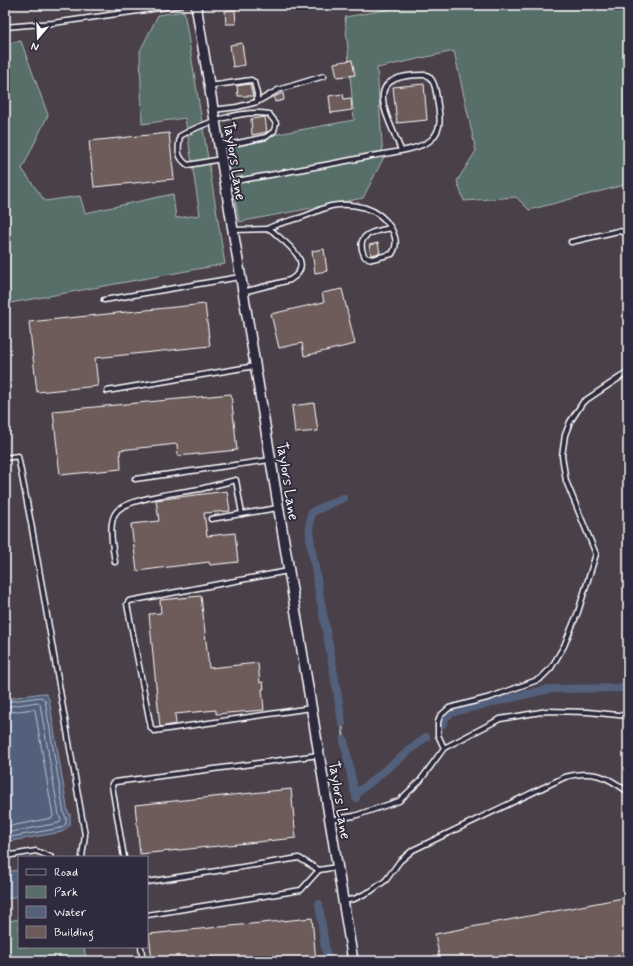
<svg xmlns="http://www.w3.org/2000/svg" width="633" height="966" viewBox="0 0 633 966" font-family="Mynerve,sans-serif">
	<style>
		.built { fill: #4a404a; fill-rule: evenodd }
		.green { fill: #586e68; stroke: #acb6b4 }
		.water { fill: #53617c; stroke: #98a0b0 }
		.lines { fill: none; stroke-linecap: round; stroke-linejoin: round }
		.shore { stroke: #bac0cb; stroke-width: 1 }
		.stream { stroke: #98a0b0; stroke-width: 2.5 }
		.canal { stroke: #53617c; stroke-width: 8 }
		.building { fill: #6d5b5a; stroke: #fff }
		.service-casing { stroke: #fff; stroke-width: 7 }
		.tertiary-casing { stroke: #fff; stroke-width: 12 }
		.service { stroke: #2f2a3d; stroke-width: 4 }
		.tertiary { stroke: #2f2a3d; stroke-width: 9 }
		.labels { text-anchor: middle; stroke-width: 4; stroke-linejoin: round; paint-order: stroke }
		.street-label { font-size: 15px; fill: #fff; stroke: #2f2a3d }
	</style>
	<rect width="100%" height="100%" fill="#3b3443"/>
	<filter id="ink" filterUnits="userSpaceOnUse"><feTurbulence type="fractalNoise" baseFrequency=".025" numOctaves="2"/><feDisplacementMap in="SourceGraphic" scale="8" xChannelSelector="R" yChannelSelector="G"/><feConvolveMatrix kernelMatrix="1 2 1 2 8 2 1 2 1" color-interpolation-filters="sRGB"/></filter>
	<g filter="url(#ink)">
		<!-- built -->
		<path class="built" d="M5,5H628V961H5ZM19,857H147V947H19Z"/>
		<!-- green -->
		<g class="green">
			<path d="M413,5H628V184L529,210L516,197L464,201L457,181L476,151L454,51L377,68L383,159L363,198L239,222L227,153L245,140L354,120L345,17Z"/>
			<path d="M184,11L225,264L5,304V44L21,41L48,115L22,169L45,201L80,196L85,213L173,194L176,218L200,215L185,118L142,124L140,51L158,15Z"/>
			<path d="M19,919V947H84L86,961H5V922Z"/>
		</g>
		<!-- water -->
		<g class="water">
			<path d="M42,693L46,694L49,699L68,813L70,814V825L62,832L5,842V699Z"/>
			<path d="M19,870V896L5,899V872Z"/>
		</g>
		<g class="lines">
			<!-- shore -->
			<g class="shore">
				<path d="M5,702L41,697L45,700L64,814L66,817V824L61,828L5,838"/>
				<path d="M5,707L38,702L40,704L59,815L61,820L59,823L5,833"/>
				<path d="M5,713L33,709L35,710L53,816L52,818L5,827"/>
			</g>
			<!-- stream -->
			<path class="stream" d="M342,723L344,740"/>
			<!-- canal -->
			<g class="canal">
				<path d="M342,723C335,673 324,623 316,573C313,556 306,528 312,512L343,498"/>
				<path d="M442,725L446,717L453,712L549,689L628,688"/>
				<path d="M344,740L354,790L355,792L357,793"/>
				<path d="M356,798L357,793L426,737"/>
				<path d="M319,904L325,947L328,961"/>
			</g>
		</g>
		<!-- building -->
		<g class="building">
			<path d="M235,10L236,24H226L225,11Z"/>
			<path d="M242,43L245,65L233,67L230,45Z"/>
			<path d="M352,60L355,75L337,77L334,63Z"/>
			<path d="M250,84L253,96H238L237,86Z"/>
			<path d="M424,84L427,120L397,123L393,87Z"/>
			<path d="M283,93L284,100L275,102L274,97Z"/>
			<path d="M343,94L344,99L351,98L352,110L331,113L329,96Z"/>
			<path d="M265,117L267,132L252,135L251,119Z"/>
			<path d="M169,133L174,179L94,187L89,141Z"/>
			<path d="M378,243L380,253L371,255L369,245Z"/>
			<path d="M324,249L327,271L315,273L312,251Z"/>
			<path d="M342,289L355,344L304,356L302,343L279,348L271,314L324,302L322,293Z"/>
			<path d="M205,304L210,346L95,358L98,386L37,392L29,322Z"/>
			<path d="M231,394L237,450L178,456L177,444L120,450L121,469L60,475L53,411Z"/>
			<path d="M314,403L318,431L295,433L292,406Z"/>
			<path d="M227,491L230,511L204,513L207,536L235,533L238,562L210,565L209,562L137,571L131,524L159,521L156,500Z"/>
			<path d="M201,596L209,668L258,663L260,683L263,682L264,689H262L264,710L216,714V710L175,714L176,724L160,727L149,614L161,613L160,600Z"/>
			<path d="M291,789L296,838L140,854L135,805Z"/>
			<path d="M628,897V961H440L435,934Z"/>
			<path d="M312,918L316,961H152L149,934Z"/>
		</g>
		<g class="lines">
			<defs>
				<g id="service">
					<path d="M5,27L53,23L181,5"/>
					<path d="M209,86L251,80L254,82L257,94V102"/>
					<path d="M213,110L237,107L257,102L278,90L324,76"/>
					<path d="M219,147L266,137L274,131L276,123L269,114C243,109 203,123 180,136C178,149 176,157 188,165L221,159"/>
					<path d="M225,183C274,174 323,166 371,156C388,153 420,150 432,139C442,128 440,118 438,105C436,94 436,81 427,75C360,73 385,110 401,150"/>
					<path d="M267,229C277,223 287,222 299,218C310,215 320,209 331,206C353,202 379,207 391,228C396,237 398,245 392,254L372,259L365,257C353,234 374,231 391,228"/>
					<path d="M233,230L270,229C275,233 280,238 285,242C297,253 311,267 290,280L243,292"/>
					<path d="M571,242L618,231L628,233"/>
					<path d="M104,300L240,277"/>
					<path d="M107,391L255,366"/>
					<path d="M5,458L18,456L31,523L85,835L82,857"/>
					<path d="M135,479L270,460"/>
					<path d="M211,519L278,508"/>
					<path d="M115,562C113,549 107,521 117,511C129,498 182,492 200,489C212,486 224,483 236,480L242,514"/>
					<path d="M288,571L129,601L127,604L151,728L154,731L311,708"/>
					<path d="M444,748L438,735V722L440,716L449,708L491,697L540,679L551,668L564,646L578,612L596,554L566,481L562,456L565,435L570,422L583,402L628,372"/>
					<path d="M330,820L354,816L399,801L420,781L444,748L500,719L547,711L588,712L628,716"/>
					<path d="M5,856L36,851L51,857"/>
					<path d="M124,857L112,786V784L115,782L319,755"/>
					<path d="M147,882L299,858L319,870L337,867"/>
					<path d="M343,901L354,899L371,891L386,880L400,861L413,850L565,777C592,770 606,775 628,792"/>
					<path d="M147,915L301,890L319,870"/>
					<path d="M141,947L143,961"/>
				</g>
				<path id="tertiary" d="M196,5L353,961"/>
			</defs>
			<!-- service casing -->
			<use href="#service" class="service-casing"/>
			<!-- tertiary casing -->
			<use href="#tertiary" class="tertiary-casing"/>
			<!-- service -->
			<use href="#service" class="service"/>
			<!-- tertiary -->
			<use href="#tertiary" class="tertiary"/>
		</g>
	</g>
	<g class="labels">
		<!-- street labels -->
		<g class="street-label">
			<text transform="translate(235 161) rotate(81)" y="5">Taylors Lane</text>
			<text transform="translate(288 481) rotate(81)" y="5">Taylors Lane</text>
			<text transform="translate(340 800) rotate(81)" y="5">Taylors Lane</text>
		</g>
	</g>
	<!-- margin -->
	<rect width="633" height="966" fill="none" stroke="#2f2a3d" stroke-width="20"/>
	<rect x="10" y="10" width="613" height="946" fill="none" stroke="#fff" stroke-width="1.5" filter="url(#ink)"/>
	<!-- legend -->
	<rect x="18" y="856" width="130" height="92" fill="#2f2a3d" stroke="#827f8b"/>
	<rect x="26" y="869" width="20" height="6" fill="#2f2a3d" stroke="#827f8b"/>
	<text x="54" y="876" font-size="12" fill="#ffffff">Road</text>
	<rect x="26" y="886" width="20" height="12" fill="#586e68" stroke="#827f8b"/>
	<text x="54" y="896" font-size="12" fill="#ffffff">Park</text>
	<rect x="26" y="906" width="20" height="12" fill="#53617c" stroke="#827f8b"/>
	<text x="54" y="916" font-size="12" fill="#ffffff">Water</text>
	<rect x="26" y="926" width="20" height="12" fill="#6d5b5a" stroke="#827f8b"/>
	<text x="54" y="936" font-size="12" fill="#ffffff">Building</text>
	<!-- north arrow -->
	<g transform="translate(38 38) rotate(199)" stroke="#2f2a3d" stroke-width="3" paint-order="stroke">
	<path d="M0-3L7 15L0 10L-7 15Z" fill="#ffffff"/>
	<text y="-6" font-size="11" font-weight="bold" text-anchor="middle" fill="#ffffff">N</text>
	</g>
</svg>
